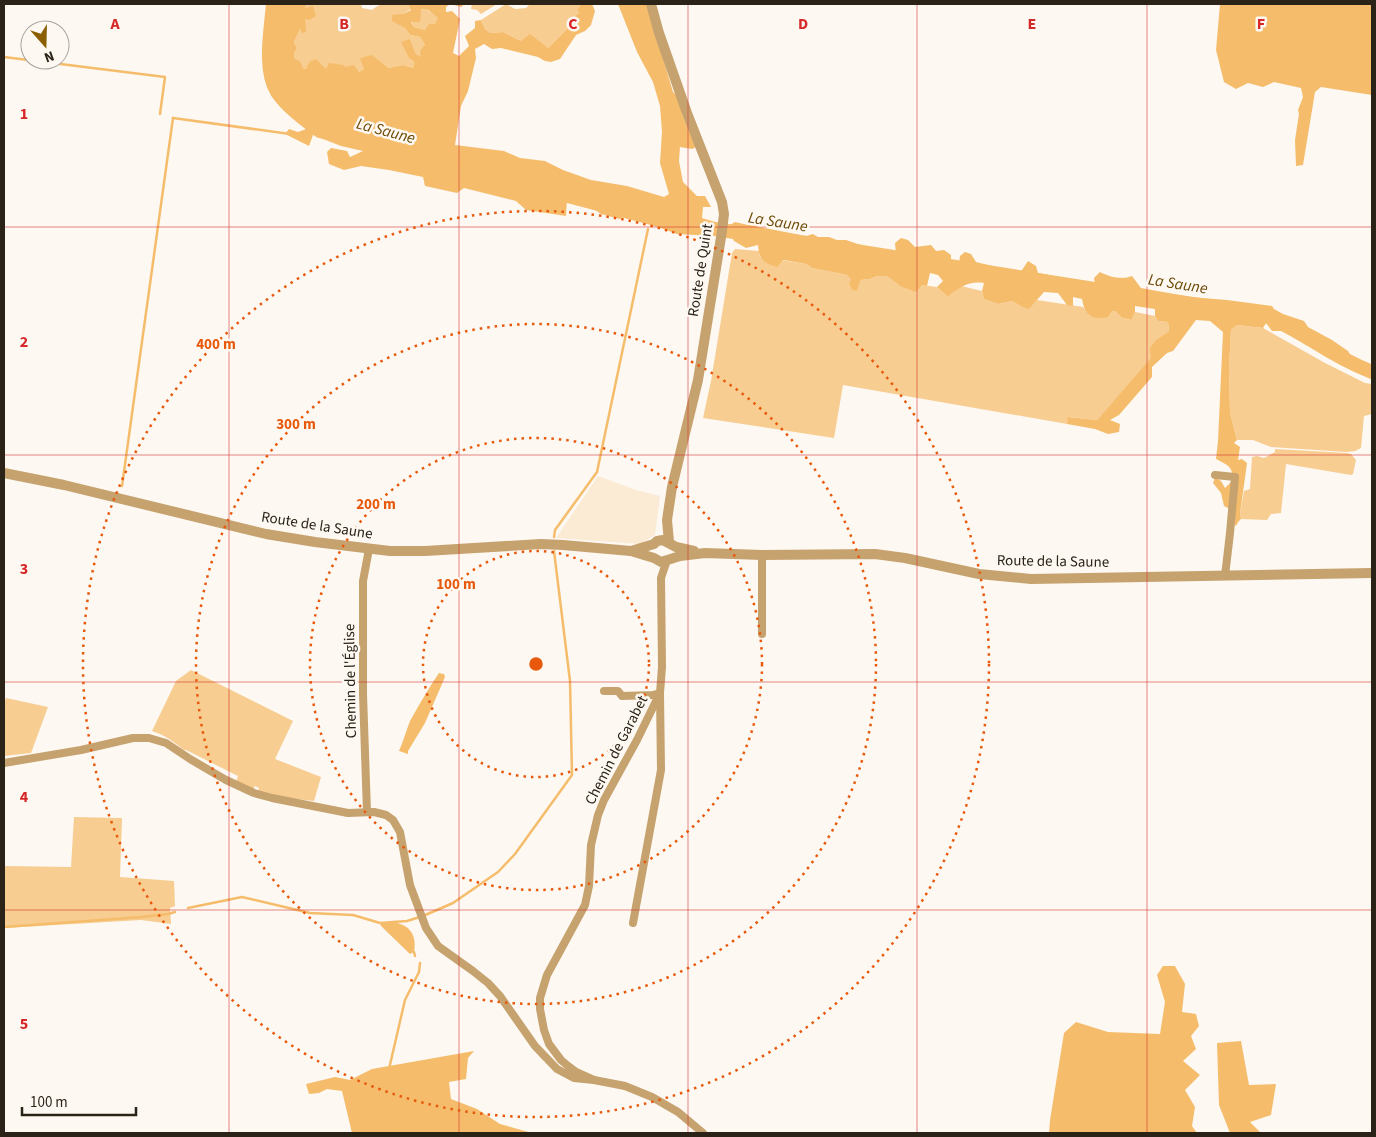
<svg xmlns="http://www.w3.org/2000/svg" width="1376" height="1137" viewBox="0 0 1376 1137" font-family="'Source Sans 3',sans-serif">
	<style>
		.built { fill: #fbead4 }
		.green { fill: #f7cd91 }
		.forest { fill: #f5bd6b; fill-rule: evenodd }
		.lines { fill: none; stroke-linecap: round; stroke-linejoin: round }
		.stream { stroke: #f5bd6b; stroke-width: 2.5 }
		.river { stroke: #f5bd6b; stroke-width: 14 }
		.minor { stroke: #c6a26f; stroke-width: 8 }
		.tertiary { stroke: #c6a26f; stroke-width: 10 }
		.grid { fill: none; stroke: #d62828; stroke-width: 1; stroke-opacity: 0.55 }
		.ring { fill: none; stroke: #e8590c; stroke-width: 2.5; stroke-dasharray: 2.5 5 }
		.labels { text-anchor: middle; stroke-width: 5; stroke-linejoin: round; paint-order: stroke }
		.street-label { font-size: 15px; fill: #2b2317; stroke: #fdf8f2 }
		.water-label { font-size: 16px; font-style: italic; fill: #6d4905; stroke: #fdf8f2 }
		.grid-label { font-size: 16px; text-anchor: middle; font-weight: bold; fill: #d62828; stroke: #fdf8f2; stroke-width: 5; stroke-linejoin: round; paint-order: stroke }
		.centre { fill: #e8590c; stroke: #fdf8f2; stroke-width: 2.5 }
		.ring-label { font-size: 15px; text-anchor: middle; font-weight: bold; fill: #e8590c; stroke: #fdf8f2; stroke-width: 5; stroke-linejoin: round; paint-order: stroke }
	</style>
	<rect width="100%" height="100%" fill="#fdf8f2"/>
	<!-- built -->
	<path class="built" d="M598,476L636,490L660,496L655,535L640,544L556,538Z"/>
	<!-- green -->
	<g class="green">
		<path d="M307,4H361L362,8L372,10C379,5 385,1 393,5L395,4H408L411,9L403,14L405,28L410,35L420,37L425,45L421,58L416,54L410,39L414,61L413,68L403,65L388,68L364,69L359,72L345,67L326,70L309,62L307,69L302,68L300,61L294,58V54L297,48L294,42L305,18V8Z"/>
		<path d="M472,4H497L481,14L477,10L471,9Z"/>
		<path d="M506,4L515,9L526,8L530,4H581L577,10L579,13L572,18L571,25L548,48L521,41L503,32L490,33L485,29L481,20Z"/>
		<path d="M421,9L427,10L439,18L435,25L425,30L414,27L411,21Z"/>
		<path d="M735,249L759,251L760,257L806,264L812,268L847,275L851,280L857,291L861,280L870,279L877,276H887L900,286L922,285L937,287L948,297L961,286L982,291L984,299L998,304L1012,301L1022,307L1029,308L1037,300L1083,307L1090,316L1112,311L1116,312L1122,318L1130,320L1135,312L1155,316L1158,321L1168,322L1169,331L1157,339L1152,358L1097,420L1069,417L1067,424L843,385L834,438L703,418L711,381L732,253Z"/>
		<path d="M1237,325L1263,328L1325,363L1365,383L1372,384V414L1364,416L1361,448L1355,451L1346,452L1271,447L1253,440H1237L1230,413L1229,369L1231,330Z"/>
		<path d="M1275,449L1347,453L1351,454L1356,460L1353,474L1351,475L1286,464L1281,513L1271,514L1267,520L1241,519L1240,514L1244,491L1250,489L1252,457L1257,456L1264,458L1275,452Z"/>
		<path d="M191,670L293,721L275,759L321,777L314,801L278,797L258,791L259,788L255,786L253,789L236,782L238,776L186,750H184C174,742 165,735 152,731L176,681Z"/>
		<path d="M6,698L48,707L31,753L4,756V705Z"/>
		<path d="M74,817L122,818L120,877L174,881L175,906L170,908L171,924L141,920L4,928V866L71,867Z"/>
	</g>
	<!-- forest -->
	<g class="forest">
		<path d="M271,4H307L305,8L313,6L316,16L309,20L305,19L306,32L302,33L300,29L294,42L297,48L294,54V58L300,61L303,68L306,69L309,62L316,59L326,69L329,63L344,65L345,67L354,65L359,72L364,69L360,58L372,55L388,68L403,65L413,68L414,61L409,58L401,42L410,39L416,54L421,57L420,51L425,45L420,37L410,35L405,28L392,21V15L403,14L411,10L408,4H463L462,7L450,4L446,7V12L452,11L460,19L453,53L459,56L469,46L465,36L475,28V21L481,20L485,29L490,33L503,32L521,41L530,34L548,48L571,25L572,18L579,13L577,10L581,4H592L595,11L591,25L585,31L576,35L560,59L551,62L545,61L538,57L501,48L492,49L484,44L475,49L476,58L468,91L461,106L455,145L504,151L520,158L545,161L563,170L591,180L627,186L664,197L669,194L660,163L662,132L660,106L653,82L637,52L618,4H647L673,92L680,99L682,114L696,147L692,149L680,147L679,161L683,182L697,196H705L711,207H703L702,218L718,223L714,236L677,234L625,215L620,219L601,214L587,204L567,199L566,216L526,210L516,201L464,188L457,193L425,186L423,177L389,170L361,166L344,170L329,164L327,152L331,148L347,151L350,157L363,151L341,146L313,135L309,146L285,134L289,129L298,132L306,129L282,107L268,81L265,63ZM421,9L428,10L438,18L435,24H429L425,30L414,27L411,22H420Z"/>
		<path d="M1220,4H1372V95L1321,87L1315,92L1303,165L1296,166L1295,140L1299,114L1298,110L1303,97L1301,88L1274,82L1263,87L1248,83L1236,89L1224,82L1216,50Z"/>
		<path d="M735,222L748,225L754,222L760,227L806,236L813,234L818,237H829L837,240H846L875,250L896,253L895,243L901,238L908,240L915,247L931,245L936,251L944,250L951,255V261L959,263L960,256L965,252L971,254L976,262L1020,273L1028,261L1036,266L1038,273L1095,284L1094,278L1100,272C1109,277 1122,280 1132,276L1141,288L1190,297L1227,300L1272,306L1274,309L1283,314L1304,321L1308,327L1332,340L1348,351L1355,362L1349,367L1333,357L1323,355L1320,349L1306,345L1284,331H1272L1266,323L1263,328L1237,325L1231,330L1229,369L1230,413L1237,440L1234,443L1240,447L1238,460L1242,459L1247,463L1240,514L1241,519L1238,522L1236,526L1230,519V509L1224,506L1221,493L1213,483L1215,477L1221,481L1225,488L1231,482V490C1233,470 1235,468 1216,459L1218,441L1223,332L1210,321L1196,320L1173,351L1167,353L1152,367V377L1119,415L1110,420L1120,424L1119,432L1108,434L1095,429L1067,424L1068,417L1097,420L1151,358L1150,348L1157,339L1169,331L1168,322L1158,321L1155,316V309L1135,306V312L1131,320L1122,318L1116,312L1112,311L1108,317C1091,320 1085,316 1082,299L1073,297V306L1067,305L1058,293L1044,292L1029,309L1022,307L1012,301L998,304L984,299L982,291L984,283C968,281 960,287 948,297L937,287L943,281L938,275L930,273L927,286L922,285L916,292L900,286L887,276H877L870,279L861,280L857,291L852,290L849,283L851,280L847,275L812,268L806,264L783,260L777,267C764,263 759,260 758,245L746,248L734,241L727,227Z"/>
		<path d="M439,673L444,674L445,677L425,723L408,751V754L399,751C403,742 406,731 410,721C419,705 428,689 439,673Z"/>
		<path d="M393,922C410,925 417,935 414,952L410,954L381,926L380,923Z"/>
		<path d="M1163,966H1175L1185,984L1182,1012L1196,1014L1199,1026L1191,1036L1196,1049L1183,1061L1200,1075L1185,1090L1195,1107L1192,1126L1197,1133H1049L1050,1120L1064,1033L1076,1022L1108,1032L1160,1034L1165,1002L1157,975Z"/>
		<path d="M1241,1041L1249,1085L1276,1084L1271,1115L1250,1122L1261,1133H1230L1219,1105L1217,1043Z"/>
		<path d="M474,1051L468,1058L466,1079L449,1082L451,1099L477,1109L500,1124L532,1133H352L342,1091L327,1089L319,1093L309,1094L306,1084L335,1077L350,1080L372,1069Z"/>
	</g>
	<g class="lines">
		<!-- stream -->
		<g class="stream">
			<path d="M4,57L165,77L160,114"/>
			<path d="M173,118L297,135L304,134"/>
			<path d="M310,131L317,128"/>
			<path d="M649,221L650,218"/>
			<path d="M122,486L173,118"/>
			<path d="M554,537L555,530L597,472L648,229"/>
			<path d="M188,908L242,897L310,913L353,915L380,923L407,921L420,917"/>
			<path d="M423,916L453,903L498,872L515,854L572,775L570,681L554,551"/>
			<path d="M4,927L142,917L168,914L175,912"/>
			<path d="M414,952L415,956"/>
			<path d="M397,1133L384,1104L389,1069L405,1000L419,972L420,963"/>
		</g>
		<!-- river -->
		<path class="river" d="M273,4C271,28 263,70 277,92C287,107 305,120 320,131L663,221L812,244L1145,297L1261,314C1280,321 1296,331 1313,341C1332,353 1352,364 1372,372"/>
		<!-- minor -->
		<g class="minor">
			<path d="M1215,475L1235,477L1230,533L1225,576"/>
			<path d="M667,560L661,578L662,667L660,693L637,740L604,800L598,815L591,845L589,886L585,905L547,975L540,998V1009L544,1030L549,1044L561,1060L568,1066L576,1072L594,1080L625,1086L652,1097L678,1112L703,1133"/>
			<path d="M762,634V555"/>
			<path d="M604,691H618L622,696L653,695L660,693L661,770L633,923"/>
			<path d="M4,763L81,750L133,738H149L166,743L190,759L226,780L254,793L272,798L348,813L374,812L386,815L393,820L400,832L410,885L426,928L438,946L473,971L488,983L500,996L535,1046L557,1069L574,1078L594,1080"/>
			<path d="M367,812L363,694V581L369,549"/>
		</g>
		<!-- tertiary -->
		<g class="tertiary">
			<path d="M651,4L659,33L687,113L722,202L724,214L722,231L698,380L672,487L667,520L669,542"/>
			<path d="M4,473L64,485L266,534L315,542L390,551H425L541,544L563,545L631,551L654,558L661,562L680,556L705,553L762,555L875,554L905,558L979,574L1031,579L1372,573"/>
			<path d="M631,551L654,544L657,541L663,540L676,547L694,551"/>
		</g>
	</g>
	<!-- grid -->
	<path class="grid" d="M229,4V1133M459,4V1133M688,4V1133M917,4V1133M1147,4V1133M4,227H1372M4,455H1372M4,682H1372M4,910H1372"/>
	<!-- distance rings -->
	<g class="ring">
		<circle cx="536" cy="664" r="113"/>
		<circle cx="536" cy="664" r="226"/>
		<circle cx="536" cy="664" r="340"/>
		<circle cx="536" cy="664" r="453"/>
	</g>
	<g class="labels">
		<!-- street labels -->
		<g class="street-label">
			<text transform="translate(700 270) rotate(-81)" y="5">Route de Quint</text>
			<text transform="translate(317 525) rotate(9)" y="5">Route de la Saune</text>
			<text transform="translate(1053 561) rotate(1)" y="5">Route de la Saune</text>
			<text transform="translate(350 681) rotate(-91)" y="5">Chemin de l'Église</text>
			<text transform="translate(616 750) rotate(-63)" y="5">Chemin de Garabet</text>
		</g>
		<!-- water labels -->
		<g class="water-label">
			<text transform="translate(386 130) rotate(15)" y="6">La Saune</text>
			<text transform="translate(778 221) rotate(9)" y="6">La Saune</text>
			<text transform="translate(1178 283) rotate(9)" y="6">La Saune</text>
		</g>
	</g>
	<g class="grid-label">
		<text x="115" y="29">A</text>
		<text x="344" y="29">B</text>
		<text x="573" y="29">C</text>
		<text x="803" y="29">D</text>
		<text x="1032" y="29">E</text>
		<text x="1261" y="29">F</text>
		<text x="24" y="119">1</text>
		<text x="24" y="347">2</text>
		<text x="24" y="574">3</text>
		<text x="24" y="802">4</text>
		<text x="24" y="1029">5</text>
	</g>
	<circle cx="536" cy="664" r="8" class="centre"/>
	<g class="ring-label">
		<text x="216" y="349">400 m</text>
		<text x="296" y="429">300 m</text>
		<text x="376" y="509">200 m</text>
		<text x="456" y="589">100 m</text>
	</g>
	<!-- border -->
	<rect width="1376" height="1137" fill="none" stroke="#2b2317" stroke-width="10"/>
	<!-- north arrow -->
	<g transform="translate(45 45) rotate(160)"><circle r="24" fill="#fdf8f2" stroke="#a9a39a"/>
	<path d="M0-4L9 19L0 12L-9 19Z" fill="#8b5e02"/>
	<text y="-8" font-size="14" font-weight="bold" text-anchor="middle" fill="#2b2317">N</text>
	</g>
	<!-- scale -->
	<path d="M22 1107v8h114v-8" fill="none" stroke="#2b2317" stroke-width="2.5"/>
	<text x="30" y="1107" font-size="15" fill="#2b2317" stroke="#fdf8f2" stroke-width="4" paint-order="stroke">100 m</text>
</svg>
